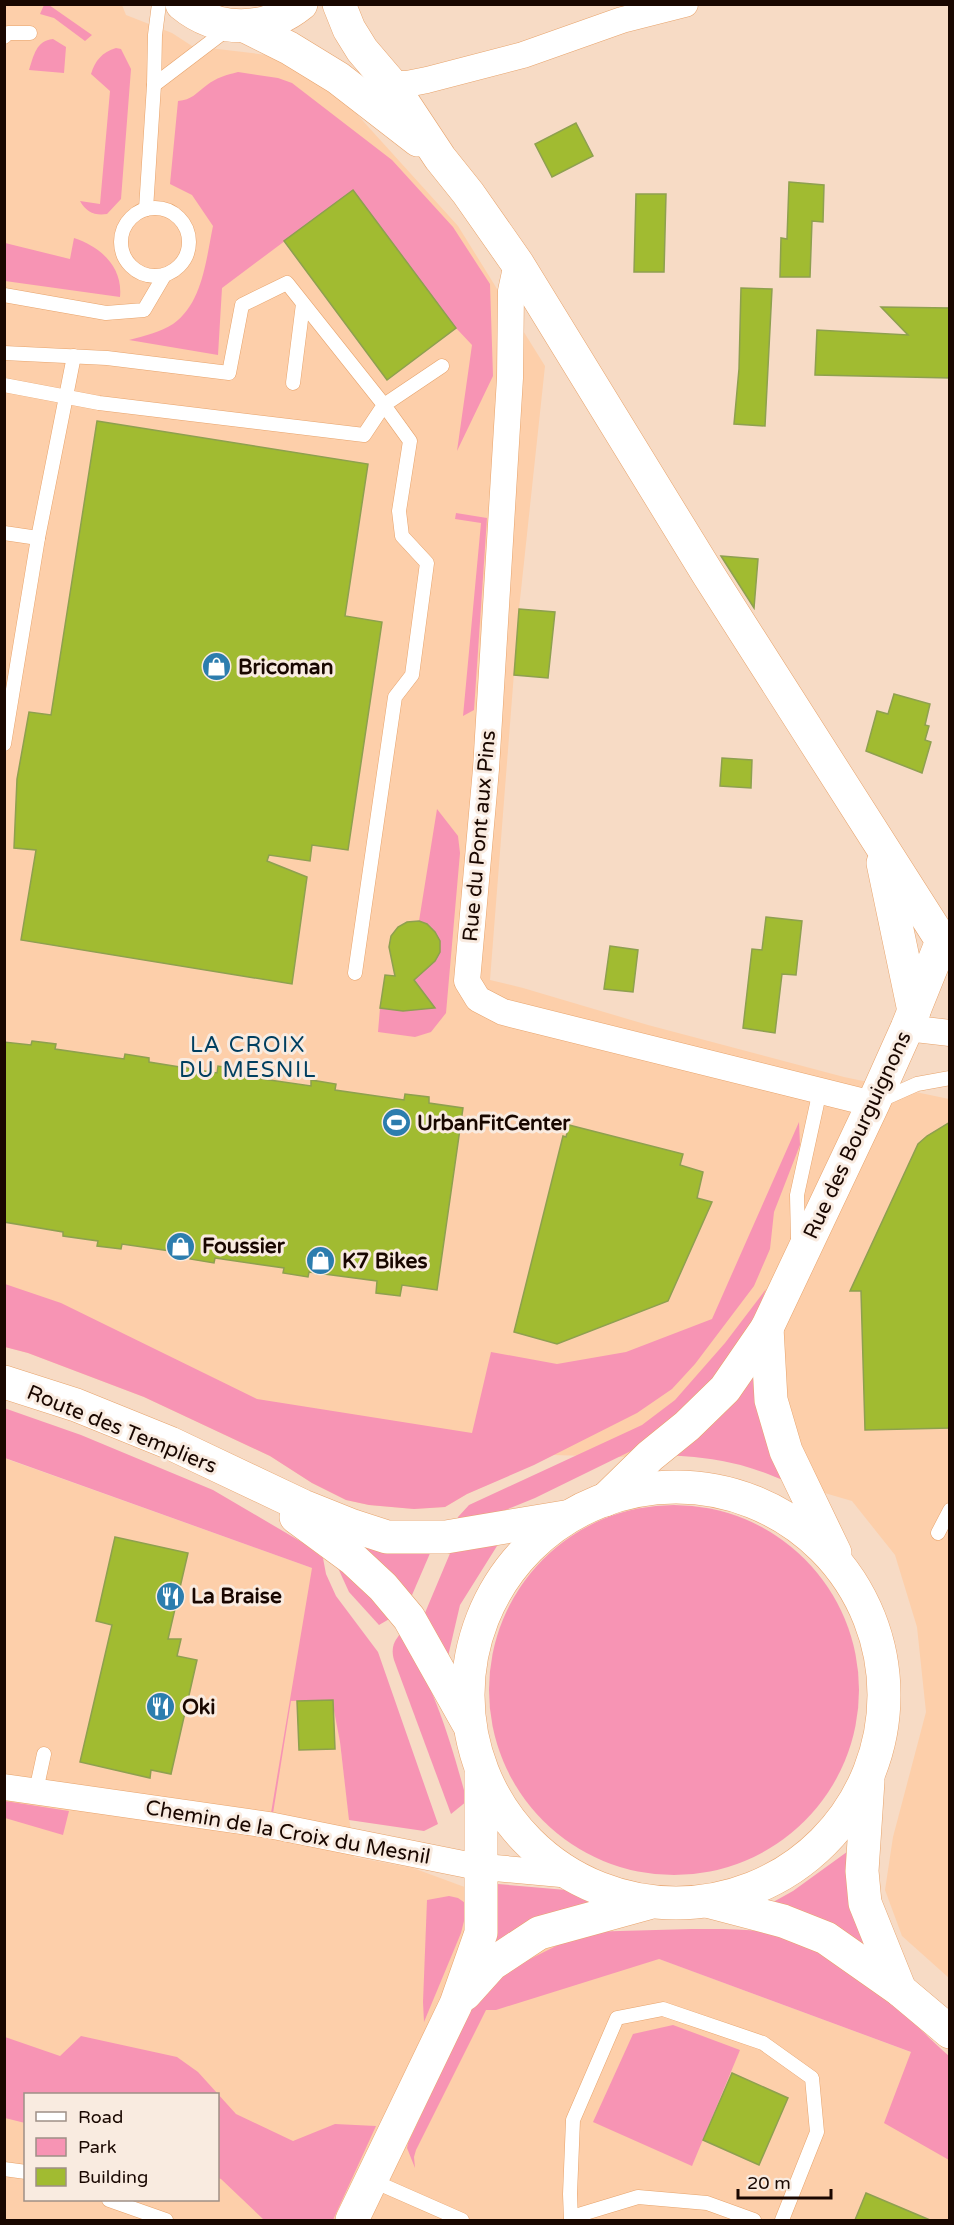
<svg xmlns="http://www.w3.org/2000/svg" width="954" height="2225" viewBox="0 0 954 2225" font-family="'Varela Round',sans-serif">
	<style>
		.built { fill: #fdcfaa; fill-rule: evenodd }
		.green { fill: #f794b4 }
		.building { fill: #a1bb31; stroke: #8ea04f; stroke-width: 1.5 }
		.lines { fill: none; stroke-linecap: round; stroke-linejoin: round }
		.lane-casing { stroke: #e7a36b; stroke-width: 15 }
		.street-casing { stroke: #e7a36b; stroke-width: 27 }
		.secondary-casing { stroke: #e7a36b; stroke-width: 34 }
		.lane { stroke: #fff; stroke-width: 14 }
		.street { stroke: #fff; stroke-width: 26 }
		.secondary { stroke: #fff; stroke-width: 33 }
		.labels { text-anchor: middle; stroke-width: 6; stroke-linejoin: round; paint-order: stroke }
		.poi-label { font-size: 21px; font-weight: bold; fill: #190700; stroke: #f9ebe0; text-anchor: start }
		.street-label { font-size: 21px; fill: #190700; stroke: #f9ebe0 }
		.neighbourhood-label { font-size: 22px; letter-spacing: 1.5px; fill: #003f60; stroke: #f9ebe0 }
	</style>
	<rect width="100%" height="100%" fill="#f7dbc5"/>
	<!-- built -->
	<g class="built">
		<path d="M4,5H122L126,15L172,33L192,46L276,56L335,90L458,226L545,366L519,609L490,980L523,988L648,1025L844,1077L949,1099V1978L902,1936L885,1890L893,1837L926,1712L917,1627L895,1555L852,1501L787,1482L754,1467L712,1457L667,1455L618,1457L554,1455L467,1494L445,1507L414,1509L369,1505L346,1500L312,1483L270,1456L144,1397L28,1353L5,1347Z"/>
		<path d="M4,1458L312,1568L340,1742L354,1857L413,1868L927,2058L949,2078V2220H5ZM26,2094H218V2200H26Z"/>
	</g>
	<!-- green -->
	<g class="green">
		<path d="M44,5H49L92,35L85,41L54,18L40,14Z"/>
		<path d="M53,39L66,47L64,73L29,70C34,55 36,41 53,39Z"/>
		<path d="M116,48L121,49L131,69L121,199L107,214C95,216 86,212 80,201L100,204L110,91L91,74C95,61 102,52 116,48Z"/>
		<path d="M238,72L278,78L292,83L392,160L453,227L490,284L493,376L457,451L472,345L456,328L353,190L222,288L218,355L129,340C144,336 161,332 173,324C203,303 206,259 213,226L192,195L170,184L178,101C192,100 196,93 207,85C216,78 226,75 238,72Z"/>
		<path d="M74,238C101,247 123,267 120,297L5,281V243L70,259Z"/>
		<path d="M456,513L487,518L474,710L463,716L481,523L455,519Z"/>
		<path d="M437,809L458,836L460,853L446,1013L431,1032L415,1037L378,1032L380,1008C395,1010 407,1010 422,1009L426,1006L406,996L417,972C445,962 448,933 419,921Z"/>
		<path d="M799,1122L800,1145L774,1212L770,1249L754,1286L695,1364L672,1389L637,1413L534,1465L467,1494L445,1507L414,1509L369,1505L346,1500L312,1483L270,1456L144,1397L28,1353L5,1347V1284L61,1303L257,1399L472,1433L491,1352L557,1364L626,1352L712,1319Z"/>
		<path d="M766,1289L756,1316L722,1371L668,1430L631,1451L535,1498L498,1513L456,1525L458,1517L469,1505L642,1425L675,1400L725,1343Z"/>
		<path d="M757,1363L787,1482C742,1462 715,1458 667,1455Z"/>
		<path d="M4,1408L81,1435L213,1490L305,1544L323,1558L326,1574L336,1596L378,1652L438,1824L424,1831L349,1820L340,1742L332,1700L291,1701L271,1826L269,1825L312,1568L5,1458Z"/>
		<circle cx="674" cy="1690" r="185"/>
		<path d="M502,1538L460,1605L446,1665L422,1620L451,1551Z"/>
		<path d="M356,1541L431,1551L409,1602Z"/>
		<path d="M338,1568L363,1585L391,1618L379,1625L349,1592Z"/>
		<path d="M401,1633C434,1684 451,1743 467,1801L451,1814L394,1660C391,1649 393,1642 401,1633Z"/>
		<path d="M5,1801L69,1811L63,1835L5,1818Z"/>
		<path d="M851,1849L876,1956L766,1906L793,1891Z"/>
		<path d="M498,1884L566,1890L597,1906L482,1962L494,1927Z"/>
		<path d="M449,1896L458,1898L468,1905L461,1933L424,2022L423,2002L427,1900Z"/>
		<path d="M692,1929C726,1929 760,1928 793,1938C858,1956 901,2014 949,2056V2160L884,2123L911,2052L659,1959L496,2010H486L416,2150L414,2157L415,2168L407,2148L408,2143L474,2003L506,1971L584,1932Z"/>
		<path d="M673,2025L740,2050L692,2166L593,2122L633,2034Z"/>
		<path d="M81,2036L177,2057L198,2072L236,2114L293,2141L335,2124L376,2126L333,2220H264L221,2179L218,2178V2094H26L25,2123L5,2118V2037L60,2056Z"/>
	</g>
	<!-- building -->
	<g class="building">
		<path d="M576,123L593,156L552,177L535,144Z"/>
		<path d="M789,182L824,185L823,222L812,221L810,277H780L781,238L787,239Z"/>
		<path d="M353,190L456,328L387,380L284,241Z"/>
		<path d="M636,194H666L664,272H634Z"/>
		<path d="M741,288L772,289L765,426L734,424L739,369Z"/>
		<path d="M881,307L950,308V378L815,375L817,330L908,335Z"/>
		<path d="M97,421L368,464L345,616L382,622L348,850L312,845L310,861L269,855L267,861L307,877L292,984L21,940L36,850L14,848L17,779L29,712L51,715Z"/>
		<path d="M721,556L758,559L754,608Z"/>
		<path d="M519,609L555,612L548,678L514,675Z"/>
		<path d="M894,694L930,704L925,725L929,726L925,740L931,742L922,773L866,751L877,711L888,714Z"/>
		<path d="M722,758L752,760L751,788L720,786Z"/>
		<path d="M766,917L802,921L796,975L782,974L775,1033L743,1028L752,949L762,950Z"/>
		<path d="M419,921L427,924L435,932L440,941V952L435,961L414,980L435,1008L403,1011L380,1008L385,975L395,976L389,947L391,936L398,927L407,922Z"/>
		<path d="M610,946L638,950L633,992L604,989Z"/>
		<path d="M32,1041L56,1044L55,1049L124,1059L125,1054L149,1058V1062L217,1073L218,1066L242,1070V1076L311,1086V1080L336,1084L335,1090L404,1100L405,1094L429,1097V1103L463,1108L437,1290L402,1285L400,1296L376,1293L377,1281L309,1272L308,1277L283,1273L284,1268L215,1258L214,1263L190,1259L191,1254L122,1244L121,1249L97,1246L98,1241L63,1236V1232L4,1222V1042L31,1045Z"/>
		<path d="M950,1122V1428L865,1430L861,1291H850L918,1144L927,1136Z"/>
		<path d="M569,1125L683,1154L680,1165L703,1172L697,1198L712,1202L668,1301L557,1344L514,1332L563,1136L566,1137Z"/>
		<path d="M115,1537L188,1553L168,1639H181L177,1656L197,1660L171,1774L151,1770L150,1778L80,1762L112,1625L96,1621Z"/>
		<path d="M333,1700L335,1749L299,1750L297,1701Z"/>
		<path d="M732,2073L788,2098L759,2165L703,2140Z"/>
		<path d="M866,2193L930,2220H855Z"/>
	</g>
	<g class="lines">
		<defs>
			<g id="lane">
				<path d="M4,37L8,33H30"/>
				<path d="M154,85L229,28"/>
				<circle cx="155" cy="242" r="34"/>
				<path d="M146,209L154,85L155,35L159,4"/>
				<path d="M4,295L106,313L144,310L164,276"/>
				<path d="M4,353L107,358L229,373L242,305L287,283L384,405L364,435L99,403L4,385"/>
				<path d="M293,383L303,304"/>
				<path d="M4,533L38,538"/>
				<path d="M4,744L38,538L74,356"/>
				<path d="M355,973L395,697L412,675L427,563L402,536L399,511L410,441L384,405L442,366"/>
				<path d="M881,1100L917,1084L950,1078"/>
				<path d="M798,1241L797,1195L820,1090"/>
				<path d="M938,1533L950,1510"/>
				<path d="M36,1791L44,1754"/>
				<path d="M4,2169L26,2172"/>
				<path d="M371,2180L462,2220"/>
				<path d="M109,2200L166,2220"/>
				<path d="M572,2217L638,2197L707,2203L754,2220"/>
				<path d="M571,2220L570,2194L573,2120L617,2018L663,2009L763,2043L812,2078L817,2132L782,2220"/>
			</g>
			<g id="street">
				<path d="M391,84H407L427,80L523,55L622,20L685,4"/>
				<path d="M517,263L511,291L510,378L486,769L467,981L478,999L503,1012L873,1104"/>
				<path d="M907,1028L950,1033"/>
				<path d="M4,1787L269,1825L473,1866L572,1875"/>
			</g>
			<g id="secondary">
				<path d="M182,4C217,33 265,33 301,4"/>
				<path d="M339,4L349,29L362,50L391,84L440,158L468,193L517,263L708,574L942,941L907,1028L873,1104L767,1328L725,1389L687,1426L650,1456L605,1500"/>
				<path d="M247,27L289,48L338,78L418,140"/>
				<path d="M883,863L914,1011"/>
				<path d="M767,1328L771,1400L786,1451L835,1553"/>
				<path d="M4,1382L76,1405L170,1443L303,1506L353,1526L387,1537H446L565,1517"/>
				<circle cx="676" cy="1695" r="208"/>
				<path d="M296,1517L353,1559L383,1587L409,1618L468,1723"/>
				<path d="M868,1781L862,1871L865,1903L900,1990"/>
				<path d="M707,1901L783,1921L826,1938L900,1990L950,2032"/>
				<path d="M465,1994L492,1964L539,1933L648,1903"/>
				<path d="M352,2220L456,2004L481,1933V1773"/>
			</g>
		</defs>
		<!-- lane casing -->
		<use href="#lane" class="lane-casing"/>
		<!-- street casing -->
		<use href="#street" class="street-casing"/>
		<!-- secondary casing -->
		<use href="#secondary" class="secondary-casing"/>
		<!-- lane -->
		<use href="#lane" class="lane"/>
		<!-- street -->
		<use href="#street" class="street"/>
		<!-- secondary -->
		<use href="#secondary" class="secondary"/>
	</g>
	<!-- icons -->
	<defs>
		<symbol id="shop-disc" viewBox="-11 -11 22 22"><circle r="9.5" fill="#2c7dae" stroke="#f9ebe0"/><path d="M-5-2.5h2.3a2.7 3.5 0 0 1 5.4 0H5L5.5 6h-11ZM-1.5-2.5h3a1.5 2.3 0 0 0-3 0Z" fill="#fff"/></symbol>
		<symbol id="stadium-disc" viewBox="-11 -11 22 22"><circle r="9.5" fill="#2c7dae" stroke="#f9ebe0"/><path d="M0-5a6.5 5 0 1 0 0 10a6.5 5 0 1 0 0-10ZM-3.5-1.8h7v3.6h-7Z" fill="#fff"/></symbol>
		<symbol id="restaurant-disc" viewBox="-11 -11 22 22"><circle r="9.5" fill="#2c7dae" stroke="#f9ebe0"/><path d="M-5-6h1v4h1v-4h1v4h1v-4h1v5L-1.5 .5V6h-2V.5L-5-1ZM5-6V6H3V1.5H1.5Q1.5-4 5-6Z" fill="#fff"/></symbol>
	</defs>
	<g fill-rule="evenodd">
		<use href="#shop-disc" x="200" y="650" width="33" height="33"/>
		<use href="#stadium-disc" x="380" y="1106" width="33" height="33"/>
		<use href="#shop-disc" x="164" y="1230" width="33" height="33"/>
		<use href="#shop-disc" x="304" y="1244" width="33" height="33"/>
		<use href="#restaurant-disc" x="154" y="1580" width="33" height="33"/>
		<use href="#restaurant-disc" x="144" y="1690" width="33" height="33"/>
	</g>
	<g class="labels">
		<!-- poi labels -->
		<g class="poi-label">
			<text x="238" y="674">Bricoman</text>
			<text x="417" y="1130">UrbanFitCenter</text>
			<text x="202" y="1253">Foussier</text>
			<text x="342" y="1268">K7 Bikes</text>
			<text x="191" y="1603">La Braise</text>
			<text x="182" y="1714">Oki</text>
		</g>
		<!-- street labels -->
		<g class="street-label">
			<text transform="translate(479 836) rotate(-85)" y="7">Rue du Pont aux Pins</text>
			<text transform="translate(857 1135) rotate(-65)" y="7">Rue des Bourguignons</text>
			<text transform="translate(122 1429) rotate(22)" y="7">Route des Templiers</text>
			<text transform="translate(288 1832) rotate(10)" y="7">Chemin de la Croix du Mesnil</text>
		</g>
		<!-- neighbourhood labels -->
		<g class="neighbourhood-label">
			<text x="248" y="1052">LA CROIX<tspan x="248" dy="25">DU MESNIL</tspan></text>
		</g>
	</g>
	<!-- border -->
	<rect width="954" height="2225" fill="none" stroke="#190700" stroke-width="12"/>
	<!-- legend -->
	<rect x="24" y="2093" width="195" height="108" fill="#f9ebe0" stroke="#9f9086" stroke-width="1.5"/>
	<rect x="36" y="2112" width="30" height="9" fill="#ffffff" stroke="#9f9086" stroke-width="1.5"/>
	<text x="78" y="2123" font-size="18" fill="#190700">Road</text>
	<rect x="36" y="2138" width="30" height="18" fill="#f794b4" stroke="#9f9086" stroke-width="1.5"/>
	<text x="78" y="2153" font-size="18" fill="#190700">Park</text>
	<rect x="36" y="2168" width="30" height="18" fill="#a1bb31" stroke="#9f9086" stroke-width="1.5"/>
	<text x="78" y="2183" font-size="18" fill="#190700">Building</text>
	<!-- scale -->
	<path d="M738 2189v9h93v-9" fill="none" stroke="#190700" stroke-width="3"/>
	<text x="747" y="2189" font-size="18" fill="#190700" stroke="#f9ebe0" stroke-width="4.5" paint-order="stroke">20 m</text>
</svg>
